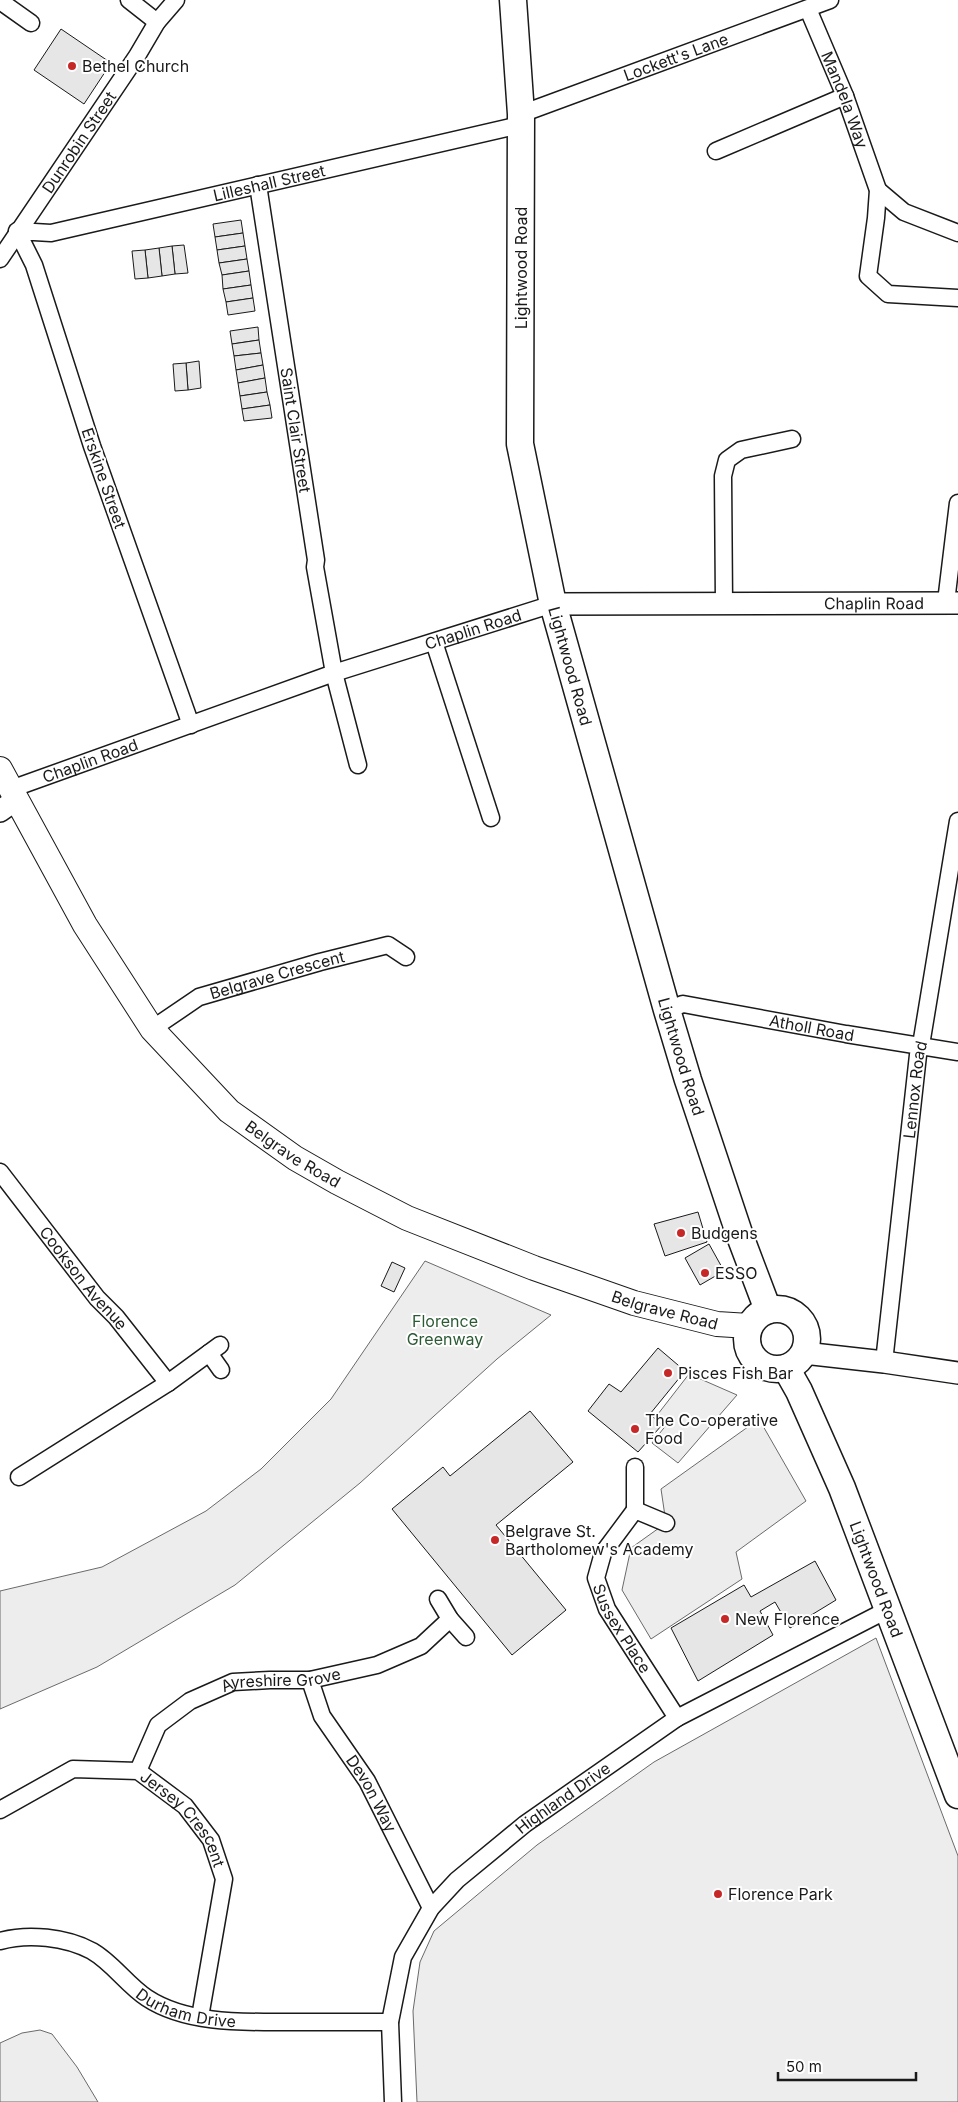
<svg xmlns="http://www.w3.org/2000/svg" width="958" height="2102" viewBox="0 0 958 2102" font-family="Inter,sans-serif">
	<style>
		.built { fill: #ededed; stroke: #6a6a6a }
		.building { fill: #e6e6e6; stroke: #1a1a1a }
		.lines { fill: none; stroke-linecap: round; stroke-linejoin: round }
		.minor-casing { stroke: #1a1a1a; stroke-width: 19 }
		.tertiary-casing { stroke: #1a1a1a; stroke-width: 24 }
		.secondary-casing { stroke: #1a1a1a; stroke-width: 26 }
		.primary-casing { stroke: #1a1a1a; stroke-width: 29 }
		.minor { stroke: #fff; stroke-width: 16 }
		.tertiary { stroke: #fff; stroke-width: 21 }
		.secondary { stroke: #fff; stroke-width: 24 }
		.primary { stroke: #fff; stroke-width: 26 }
		.poi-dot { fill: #c62828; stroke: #fff; stroke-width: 2 }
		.labels { text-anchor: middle; stroke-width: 4; stroke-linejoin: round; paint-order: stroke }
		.street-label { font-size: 16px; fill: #1a1a1a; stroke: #fff }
		.poi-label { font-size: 16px; fill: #1a1a1a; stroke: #fff; text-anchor: start }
		.park-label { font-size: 16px; fill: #2b5a34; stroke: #fff }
	</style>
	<rect width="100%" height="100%" fill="#fff"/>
	<!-- built -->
	<g class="built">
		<path d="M425,1261L551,1315L497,1359L360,1483L235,1585L97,1667L0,1709V1591L102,1567L206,1511L261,1469L331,1399Z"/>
		<path d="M689,1374L737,1395L678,1463L652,1443L667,1424L658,1414Z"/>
		<path d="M759,1419L806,1501L736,1552L742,1579L651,1639L622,1590L631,1548L666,1523L661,1489Z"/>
		<path d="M876,1638L958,1856V2102H417L413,2011L420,1962L434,1931L537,1845L654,1762Z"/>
		<path d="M40,2030L52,2034L77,2067L98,2102H0V2043L22,2033Z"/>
	</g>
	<!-- building -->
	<g class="building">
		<path d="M61,29L111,63L84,104L34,70Z"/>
		<path d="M241,220L243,233L215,237L213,224Z"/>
		<path d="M243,233L245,246L217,250L215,237Z"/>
		<path d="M184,245L188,273L175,274L172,246Z"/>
		<path d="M172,246L175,274L162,276L159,248Z"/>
		<path d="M245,246L247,259L219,263L217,250Z"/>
		<path d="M159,248L162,276L148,278L145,250Z"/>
		<path d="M145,250L148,278L135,279L132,251Z"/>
		<path d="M247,259L249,271L222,275L219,263Z"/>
		<path d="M249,271L251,285L223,289L222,275Z"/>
		<path d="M251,285L253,298L226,302L223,289Z"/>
		<path d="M253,298L255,311L228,315L226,302Z"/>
		<path d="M258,327L259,340L232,344L230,331Z"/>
		<path d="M259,340L261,353L234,356L232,344Z"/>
		<path d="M261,353L263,365L236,370L234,356Z"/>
		<path d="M199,361L201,388L188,390L186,363Z"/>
		<path d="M186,363L188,390L175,391L173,364Z"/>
		<path d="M263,365L265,378L238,383L236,370Z"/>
		<path d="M265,378L267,392L240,396L238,383Z"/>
		<path d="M267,392L270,405L242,409L240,396Z"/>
		<path d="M270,405L272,418L244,421L242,409Z"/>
		<path d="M698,1212L707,1242L665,1256L654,1224Z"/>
		<path d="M709,1244L724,1271L700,1285L685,1258Z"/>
		<path d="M392,1262L405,1268L394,1292L381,1286Z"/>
		<path d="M658,1348L685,1371L650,1414L662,1425L638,1452L588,1411L609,1384L621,1392Z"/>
		<path d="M530,1411L573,1462L496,1525L566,1610L512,1655L392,1509L443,1467L450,1476Z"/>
		<path d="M815,1561L836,1600L790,1628L775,1602L760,1611L773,1635L698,1681L671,1628L744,1585L751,1597Z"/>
	</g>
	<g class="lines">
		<defs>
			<g id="minor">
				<path d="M129,0L157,22"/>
				<path d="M0,1L31,23"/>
				<path id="s1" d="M808,9L845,96L878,190L876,218L868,276L888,294L958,298"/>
				<path id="s2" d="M521,114L830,0"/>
				<path d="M716,151L845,96"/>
				<path id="s3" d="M258,185L316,560L315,567L334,673L358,765"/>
				<path d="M878,190L904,212L958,233"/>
				<path id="s4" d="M0,259L137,56L157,22L176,0"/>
				<path d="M946,602L958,503"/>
				<path d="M724,603L723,476L727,460L741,450L792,439"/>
				<path d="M434,642L491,818"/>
				<path id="s5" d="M191,725L92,446L34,265L17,231L51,233L520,125"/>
				<path id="s6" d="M11,789L334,673L553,604"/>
				<path id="s7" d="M667,1010L683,1004L846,1034L958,1052"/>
				<path id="s8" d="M152,1029L199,997L320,962L388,945L406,957"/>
				<path id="s9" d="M0,1172L97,1298L116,1317L168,1383"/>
				<path d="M209,1353L221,1370"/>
				<path id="s10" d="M884,1362L918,1055L922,1039L958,821"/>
				<path d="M19,1477L168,1383L220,1345"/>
				<path d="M635,1510V1467"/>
				<path id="s11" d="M666,1523L635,1510L603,1553L596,1578L607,1609L677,1718"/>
				<path d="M438,1599L450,1619L466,1637"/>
				<path id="s12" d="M310,1680L322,1716L367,1781L431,1908"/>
				<path id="s13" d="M138,1771L158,1725L190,1701L233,1682L270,1680H310L377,1665L421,1646L450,1619"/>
				<path id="s14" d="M0,1810L73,1769L138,1771L185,1806L211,1840L224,1879L200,2017"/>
				<path id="s15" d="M0,1941C28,1933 66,1937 92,1951C113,1963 127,1985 147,1998C188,2025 248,2022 295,2022C327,2022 358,2022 390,2022"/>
				<path id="s16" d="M393,2102L390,2022L403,1957L431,1908L457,1880L525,1824L677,1718L887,1610"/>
			</g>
			<g id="tertiary">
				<path id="s17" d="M553,604L958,603"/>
				<path d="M0,811L17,799"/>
				<path d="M804,1353L884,1362L958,1373"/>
			</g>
			<g id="secondary">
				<path id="s18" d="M0,769L85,925L152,1029L229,1111L295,1158L337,1182L407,1218L534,1268L634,1303L717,1324L749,1326"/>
			</g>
			<g id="primary">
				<path id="s19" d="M513,0L521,114L520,444L553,604L667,1010L688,1080L740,1236L768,1310"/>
				<circle cx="777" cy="1339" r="30"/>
				<path id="s20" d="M786,1368L799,1391L842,1488L958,1795"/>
			</g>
		</defs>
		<!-- minor casing -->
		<use href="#minor" class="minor-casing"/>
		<!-- tertiary casing -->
		<use href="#tertiary" class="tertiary-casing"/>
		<!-- secondary casing -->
		<use href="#secondary" class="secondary-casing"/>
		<!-- primary casing -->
		<use href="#primary" class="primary-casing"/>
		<!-- minor -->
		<use href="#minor" class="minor"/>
		<!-- tertiary -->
		<use href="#tertiary" class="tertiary"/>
		<!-- secondary -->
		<use href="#secondary" class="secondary"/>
		<!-- primary -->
		<use href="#primary" class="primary"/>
	</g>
	<!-- markers -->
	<g class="poi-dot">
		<circle cx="72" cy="66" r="5"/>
		<circle cx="681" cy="1233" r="5"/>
		<circle cx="705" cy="1273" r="5"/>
		<circle cx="668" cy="1373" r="5"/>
		<circle cx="635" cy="1429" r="5"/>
		<circle cx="495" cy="1540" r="5"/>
		<circle cx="725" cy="1619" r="5"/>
		<circle cx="718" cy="1894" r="5"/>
	</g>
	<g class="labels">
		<!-- street labels -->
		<g class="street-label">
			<text dy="6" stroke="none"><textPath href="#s2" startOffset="165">Lockett's Lane</textPath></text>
			<text dy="6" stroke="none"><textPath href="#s1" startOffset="98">Mandela Way</textPath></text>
			<text dy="6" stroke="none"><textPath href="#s4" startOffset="141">Dunrobin Street</textPath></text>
			<text dy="6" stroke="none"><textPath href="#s5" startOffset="782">Lilleshall Street</textPath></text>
			<text transform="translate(521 268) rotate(-90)" y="6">Lightwood Road</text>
			<text dy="6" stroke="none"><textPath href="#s3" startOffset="248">Saint Clair Street</textPath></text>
			<text transform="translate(104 478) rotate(71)" y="6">Erskine Street</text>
			<text dy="6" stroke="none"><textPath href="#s17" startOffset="321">Chaplin Road</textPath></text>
			<text dy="6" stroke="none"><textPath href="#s6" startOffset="489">Chaplin Road</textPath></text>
			<text dy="6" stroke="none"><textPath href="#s19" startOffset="672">Lightwood Road</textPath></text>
			<text dy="6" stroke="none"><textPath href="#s6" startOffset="84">Chaplin Road</textPath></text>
			<text dy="6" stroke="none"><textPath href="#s8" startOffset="138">Belgrave Crescent</textPath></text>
			<text dy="6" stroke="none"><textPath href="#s7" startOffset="148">Atholl Road</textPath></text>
			<text dy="6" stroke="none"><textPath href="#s19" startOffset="1078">Lightwood Road</textPath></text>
			<text dy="6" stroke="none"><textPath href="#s10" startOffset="274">Lennox Road</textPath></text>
			<text dy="6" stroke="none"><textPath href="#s18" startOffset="491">Belgrave Road</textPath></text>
			<text dy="6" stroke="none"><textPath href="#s9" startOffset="135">Cookson Avenue</textPath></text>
			<text dy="6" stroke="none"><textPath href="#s18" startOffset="896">Belgrave Road</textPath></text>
			<text dy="6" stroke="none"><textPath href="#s20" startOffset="230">Lightwood Road</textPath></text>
			<text dy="6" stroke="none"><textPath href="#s11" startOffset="170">Sussex Place</textPath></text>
			<text dy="6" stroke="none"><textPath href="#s13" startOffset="185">Ayreshire Grove</textPath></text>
			<text dy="6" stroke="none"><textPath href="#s12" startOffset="130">Devon Way</textPath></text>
			<text dy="6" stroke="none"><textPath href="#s16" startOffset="375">Highland Drive</textPath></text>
			<text dy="6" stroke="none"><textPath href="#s14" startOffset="216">Jersey Crescent</textPath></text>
			<text dy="6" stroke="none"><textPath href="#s15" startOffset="208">Durham Drive</textPath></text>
		</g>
		<!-- poi labels -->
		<g class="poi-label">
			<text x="82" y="72">Bethel Church</text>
			<text x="691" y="1239">Budgens</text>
			<text x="715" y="1279">ESSO</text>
			<text x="678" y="1379">Pisces Fish Bar</text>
			<text x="645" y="1426">The Co-operative<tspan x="645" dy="18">Food</tspan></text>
			<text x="505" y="1537">Belgrave St.<tspan x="505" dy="18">Bartholomew's Academy</tspan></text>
			<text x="735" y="1625">New Florence</text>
			<text x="728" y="1900">Florence Park</text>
		</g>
		<!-- park labels -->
		<g class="park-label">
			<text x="445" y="1327">Florence<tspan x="445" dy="18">Greenway</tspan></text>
		</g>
	</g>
	<!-- scale -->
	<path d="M778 2072v8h138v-8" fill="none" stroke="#1a1a1a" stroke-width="2.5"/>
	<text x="786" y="2072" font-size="15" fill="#1a1a1a" stroke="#ffffff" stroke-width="4" paint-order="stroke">50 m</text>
</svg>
